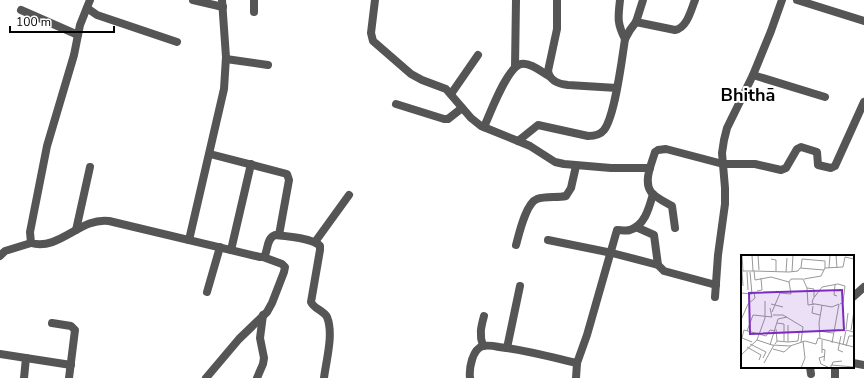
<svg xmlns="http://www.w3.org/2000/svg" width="864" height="378" viewBox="0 0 864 378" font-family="'Nunito Sans',sans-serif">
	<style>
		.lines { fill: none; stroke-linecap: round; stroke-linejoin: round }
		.minor { stroke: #555; stroke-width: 8 }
		.labels { text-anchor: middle; stroke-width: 4; stroke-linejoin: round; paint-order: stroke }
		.district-label { font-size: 18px; font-weight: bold; fill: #000; stroke: #fff }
		.inset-road { fill: none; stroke: #999; stroke-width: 1 }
		.view { fill: #7b2cbf; fill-opacity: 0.15; stroke: #7b2cbf; stroke-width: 2 }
		.inset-edge { fill: none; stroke: #000; stroke-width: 2 }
	</style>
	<rect width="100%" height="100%" fill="#fff"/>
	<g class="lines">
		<!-- minor -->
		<g class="minor">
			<path d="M90,0L80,25L74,55L47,146L30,232L31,243C60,251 80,217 109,221L260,257H263L265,255C268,248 267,238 275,235C286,236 313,238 320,246V250L311,302C314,309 323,310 327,317C334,334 326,361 324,378"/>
			<path d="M193,0L223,7"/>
			<path d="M375,0L371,33L373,41L411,74L422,80L446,89L471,118L481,126L518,141L530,146L555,162L564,164L611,168H650"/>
			<path d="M557,0V29L548,71C550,81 558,84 568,85L617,88"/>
			<path d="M620,0C618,18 617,23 625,39"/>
			<path d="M797,0L864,21"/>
			<path d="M87,8L97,15L177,42"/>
			<path d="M21,10L78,35"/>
			<path d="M254,12V0"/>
			<path d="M636,22L675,30C687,28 691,10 695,0"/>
			<path d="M226,59L268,65"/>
			<path d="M515,67L516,0"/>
			<path d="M753,75L825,97"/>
			<path d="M451,94L478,55"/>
			<path d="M396,104L444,119H448L462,108"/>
			<path d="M484,127C490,114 507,67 521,64C530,62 542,72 549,76"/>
			<path d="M518,141L538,125L588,136C595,136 600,135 604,130C615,116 622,59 625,39L630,30L636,22L643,0"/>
			<path d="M210,154L287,174L289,180L279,235"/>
			<path d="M636,227L654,235L658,265L664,271L716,285"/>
			<path d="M675,228L672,206C665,202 656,198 651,192C643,181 652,163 655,152L658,150L666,149L723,164H755L781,170L786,168L797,149L801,147L817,152L818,165L831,168L835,166L864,102"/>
			<path d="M76,230L90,167"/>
			<path d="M189,240L224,89L226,57L222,0"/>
			<path d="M548,240L612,253L658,265"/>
			<path d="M315,242L349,195"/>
			<path d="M516,245C519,234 526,203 537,199C546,196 557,198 566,196L571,188L576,166"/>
			<path d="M231,250L251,164"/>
			<path d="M0,256L5,251L31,243"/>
			<path d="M207,292L220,247"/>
			<path d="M715,297L718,255L725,204V188L722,153L724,140L727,128L753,75L771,31L782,0"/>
			<path d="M853,297L864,287"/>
			<path d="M52,323L71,326L75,330L69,378"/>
			<path d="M483,346C479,335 481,327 484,316"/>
			<path d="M507,348L520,286"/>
			<path d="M0,354L71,365"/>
			<path d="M853,363L864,365"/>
			<path d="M810,367L811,374"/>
			<path d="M835,367V378"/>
			<path d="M24,378L26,358"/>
			<path d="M206,378L239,339L267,312L272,303L284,272L285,267L282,264L263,257"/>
			<path d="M257,378L263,364L264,358L260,338L263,315"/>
			<path d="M470,378C469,369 472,349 483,346C488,345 494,346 499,347C525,350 551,357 577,363"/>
			<path d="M576,378L577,363L587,335L617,230C621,230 626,231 630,230C645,225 649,208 653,194"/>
		</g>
	</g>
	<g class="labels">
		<!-- district labels -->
		<g class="district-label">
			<text x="748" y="101">Bhithā</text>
		</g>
	</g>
	<!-- overview -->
	<g transform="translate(741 255)">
		<rect width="113" height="113" fill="#fff"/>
		<path class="inset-road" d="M1,0L2,16M11,0L12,16M17,0L18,15M95,0L96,13M30,4L35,5V16M60,13L61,4L84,6V13M88,13L89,0M0,16H13L14,25L30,22L48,27L50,24H62L66,33L67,50L74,49L91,52L98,49L91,88M1,16L2,31M13,16L48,17L57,16L59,13L83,15M6,17L7,35M45,17L46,3M51,17L52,0M63,24L80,21L84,13L102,12L104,2L113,4M94,30L93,40L96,41M66,33L73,34V42M16,36L21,35L20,23M0,38L11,39L9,17M39,38L50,39L48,27M30,49L42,52M73,49L71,48L72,44L81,32L97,29L104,31L102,47L99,49M72,51L71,58L79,60M31,57L39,38L35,36M32,60H42L62,72L60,87M0,65L7,49L14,43L13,38M36,68L43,69V86M35,74L36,86M105,74L107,58M110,75L113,56M6,76L12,60L31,62L29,53M78,76L92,78M100,81L97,95L102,97M79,84L78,68L81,50M16,85L31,90L49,91L64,86L75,89L77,83L113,92M16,85L24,63V46M81,85V98M11,87L1,83L3,75L25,81L29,75L34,76M47,87L57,86L58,78M9,89L25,97L22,103M34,89L36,86L47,87V70M29,90L37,64L46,62M102,90L105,75L113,77M105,91L108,81H113M6,92L20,100L18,105M32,94L43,97L50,91M81,94L84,95L83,106M0,100L16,85M84,101L78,103L80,109L89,113M23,108L33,90M91,110L92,107L101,106M60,113L64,103L62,86M90,113V110L113,112"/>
		<path class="view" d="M101,35L103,75L9,79L8,38Z"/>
		<rect width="113" height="113" class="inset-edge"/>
	</g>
	<!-- scale -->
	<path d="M10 26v6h104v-6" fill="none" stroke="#000000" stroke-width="2"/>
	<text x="16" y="26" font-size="12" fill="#000000" stroke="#ffffff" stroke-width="3" paint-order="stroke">100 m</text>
</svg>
